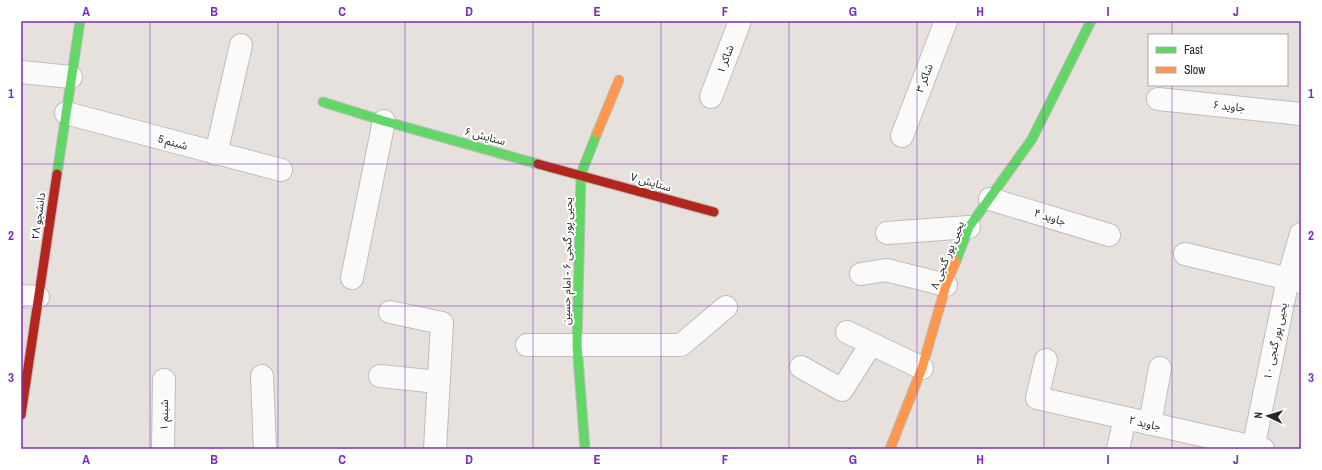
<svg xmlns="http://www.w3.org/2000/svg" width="1322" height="470" viewBox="0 0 1322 470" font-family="'Archivo Narrow','Noto Sans Arabic',sans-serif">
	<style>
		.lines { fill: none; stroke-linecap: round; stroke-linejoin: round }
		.street-casing { stroke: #bfbdbe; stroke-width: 24 }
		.fast-casing { stroke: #bfbdbe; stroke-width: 11 }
		.slow-casing { stroke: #bfbdbe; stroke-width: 11 }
		.jam-casing { stroke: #bfbdbe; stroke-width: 11 }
		.street { stroke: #fbfafa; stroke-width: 22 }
		.fast { stroke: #63d668; stroke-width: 9 }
		.slow { stroke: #ff974d; stroke-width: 9 }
		.jam { stroke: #b3261e; stroke-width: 9 }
		.grid { fill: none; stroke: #7b2cbf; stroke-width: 1; stroke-opacity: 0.55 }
		.labels { text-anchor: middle; stroke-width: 4; stroke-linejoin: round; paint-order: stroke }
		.street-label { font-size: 11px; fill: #272727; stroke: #fff }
		.neatline { fill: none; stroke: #7b2cbf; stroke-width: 1.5 }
		.grid-label { font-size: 13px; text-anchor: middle; font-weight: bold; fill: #7b2cbf }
	</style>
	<rect width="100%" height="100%" fill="#e6e1dc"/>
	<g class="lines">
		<defs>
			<g id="street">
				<path d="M21,72L71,77"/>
				<path d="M711,97L740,21"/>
				<path d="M1158,99L1301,114"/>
				<path d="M66,113L281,170"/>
				<path d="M902,136L946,21"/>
				<path d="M216,154L241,45"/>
				<path d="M990,199L1109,235"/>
				<path d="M887,233L969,227"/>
				<path d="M1185,254L1301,282"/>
				<path d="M861,274L886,270L946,285"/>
				<path d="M352,278L384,121"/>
				<path d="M21,296L38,297"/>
				<path d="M390,312L442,323L435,449"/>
				<path d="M847,332L922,368"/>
				<path d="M527,345H681L726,307"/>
				<path d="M1046,360L1037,398L1263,449"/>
				<path d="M801,367L842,390L871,344"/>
				<path d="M262,376L265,449"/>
				<path d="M380,376L438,382"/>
				<path d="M1150,424L1160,368"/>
				<path d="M163,449L164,380"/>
				<path d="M1118,449L1125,418"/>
				<path d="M1253,449L1288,279L1301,234"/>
			</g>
			<g id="fast">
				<path d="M323,102L384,121L538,164"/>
				<path d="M57,174L80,21"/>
				<path d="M956,261L969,227L1032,139L1091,21"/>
				<path d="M585,449L577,345L581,174L597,133"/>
			</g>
			<g id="slow">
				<path d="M597,133L619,80"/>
				<path d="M890,449L922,368L946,285L956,261"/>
			</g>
			<g id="jam">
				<path d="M538,164L714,212"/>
				<path d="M21,415L57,174"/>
			</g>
		</defs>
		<!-- street casing -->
		<use href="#street" class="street-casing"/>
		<!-- fast casing -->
		<use href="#fast" class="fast-casing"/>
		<!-- slow casing -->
		<use href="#slow" class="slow-casing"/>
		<!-- jam casing -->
		<use href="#jam" class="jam-casing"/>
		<!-- street -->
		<use href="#street" class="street"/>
		<!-- fast -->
		<use href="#fast" class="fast"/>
		<!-- slow -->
		<use href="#slow" class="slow"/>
		<!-- jam -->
		<use href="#jam" class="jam"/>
	</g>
	<!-- grid -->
	<path class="grid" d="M150,21V449M278,21V449M405,21V449M533,21V449M661,21V449M789,21V449M917,21V449M1044,21V449M1172,21V35M1172,85V449M21,164H1301M21,306H1301"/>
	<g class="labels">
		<!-- street labels -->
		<g class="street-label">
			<text transform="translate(725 59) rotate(-69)" y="4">شاکر ۱</text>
			<text transform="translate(924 78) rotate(-69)" y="4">شاکر ۳</text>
			<text transform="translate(1229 106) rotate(6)" y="4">جاوید ۶</text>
			<text transform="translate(485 136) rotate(15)" y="4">ستایش ۶</text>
			<text transform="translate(173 142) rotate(15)" y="4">شبنم 5</text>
			<text transform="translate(651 182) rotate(16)" y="4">ستایش ۷</text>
			<text transform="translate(38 216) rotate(-82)" y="4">دانشجو ۲۸</text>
			<text transform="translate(1050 217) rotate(17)" y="4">جاوید ۴</text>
			<text transform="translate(947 255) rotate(-68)" y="4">یحیی پور گنجی ۸</text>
			<text transform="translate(567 261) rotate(-89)" y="4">یحیی پور گنجی ۶ - امام حسین</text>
			<text transform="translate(1275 341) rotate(-78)" y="4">یحیی پور گنجی ۱۰</text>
			<text transform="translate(164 415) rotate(-89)" y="4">شبنم ۱</text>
			<text transform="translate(1145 423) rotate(13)" y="4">جاوید ۲</text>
		</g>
	</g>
	<!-- border -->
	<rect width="1322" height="470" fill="none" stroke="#ffffff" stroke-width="44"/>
	<!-- legend -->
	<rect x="1148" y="34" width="140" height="52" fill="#ffffff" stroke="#a9a9a9"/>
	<rect x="1156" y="47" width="20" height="6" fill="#63d668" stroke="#a9a9a9"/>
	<text x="1184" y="54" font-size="12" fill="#272727">Fast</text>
	<rect x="1156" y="67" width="20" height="6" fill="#ff974d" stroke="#a9a9a9"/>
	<text x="1184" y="74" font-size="12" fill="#272727">Slow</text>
	<!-- north arrow -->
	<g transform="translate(1268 416) rotate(274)" stroke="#ffffff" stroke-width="3" paint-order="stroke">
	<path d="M0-3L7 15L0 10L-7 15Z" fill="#272727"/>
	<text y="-6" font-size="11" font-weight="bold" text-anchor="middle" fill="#272727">N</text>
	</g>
	<rect x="22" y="22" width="1278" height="426" class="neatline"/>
	<g class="grid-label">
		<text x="86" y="16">A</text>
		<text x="214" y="16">B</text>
		<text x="342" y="16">C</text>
		<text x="469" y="16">D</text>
		<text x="597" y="16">E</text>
		<text x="725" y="16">F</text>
		<text x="853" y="16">G</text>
		<text x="980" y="16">H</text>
		<text x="1108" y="16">I</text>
		<text x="1236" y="16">J</text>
		<text x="11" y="98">1</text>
		<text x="1311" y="98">1</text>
		<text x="11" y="240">2</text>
		<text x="1311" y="240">2</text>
		<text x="11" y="382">3</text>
		<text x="1311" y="382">3</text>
		<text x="86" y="464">A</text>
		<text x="214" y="464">B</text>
		<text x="342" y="464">C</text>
		<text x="469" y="464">D</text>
		<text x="597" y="464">E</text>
		<text x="725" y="464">F</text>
		<text x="853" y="464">G</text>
		<text x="980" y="464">H</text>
		<text x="1108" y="464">I</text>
		<text x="1236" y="464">J</text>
	</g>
</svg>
